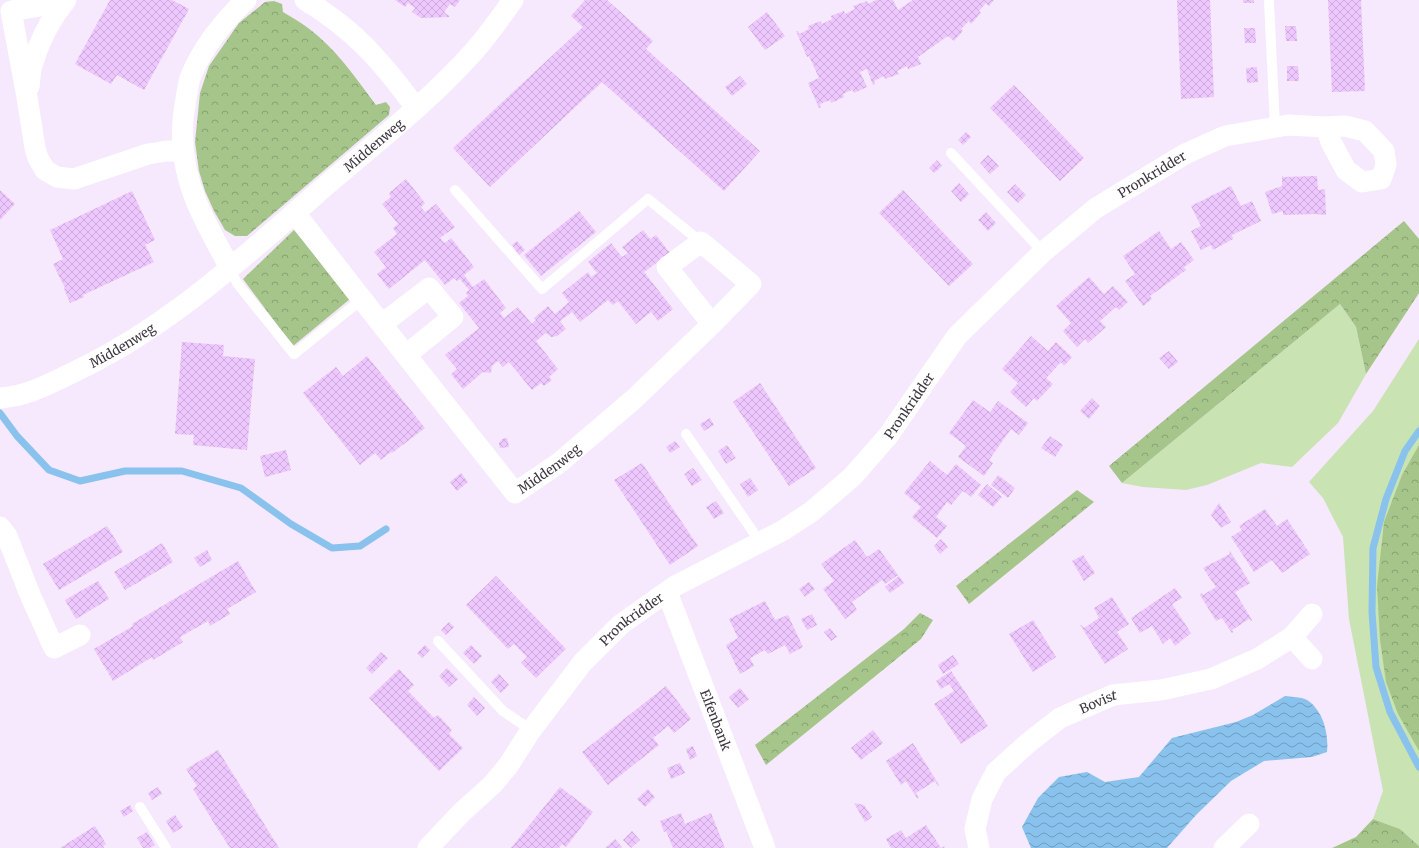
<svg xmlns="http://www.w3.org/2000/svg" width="1419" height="848" viewBox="0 0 1419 848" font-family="Merriweather,serif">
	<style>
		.green { fill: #c9e4b2 }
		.forest { fill: url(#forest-crowns) }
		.water { fill: url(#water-waves) }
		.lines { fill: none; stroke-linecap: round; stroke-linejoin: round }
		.stream { stroke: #88c2ed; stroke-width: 7 }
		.building { fill: url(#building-cross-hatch) }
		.lane { stroke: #fff; stroke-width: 10 }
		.street { stroke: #fff; stroke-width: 21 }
		.labels { text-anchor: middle; stroke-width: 3; stroke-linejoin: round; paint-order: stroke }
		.street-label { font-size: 13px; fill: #3c373f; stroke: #fff }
	</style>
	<defs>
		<pattern id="forest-crowns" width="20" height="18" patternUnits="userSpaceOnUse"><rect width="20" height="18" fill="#a6c58b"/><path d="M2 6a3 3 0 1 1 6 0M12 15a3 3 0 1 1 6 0" fill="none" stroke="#88a173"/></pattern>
		<pattern id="water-waves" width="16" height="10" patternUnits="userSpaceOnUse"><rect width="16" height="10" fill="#88c2ed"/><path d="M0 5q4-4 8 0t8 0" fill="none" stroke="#709ec1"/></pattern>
		<pattern id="building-cross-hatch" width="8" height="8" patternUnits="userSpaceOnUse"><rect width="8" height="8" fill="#edc7fe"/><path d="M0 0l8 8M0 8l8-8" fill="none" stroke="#ccacdb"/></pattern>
	</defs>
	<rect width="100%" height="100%" fill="#f6e8fd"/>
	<!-- green -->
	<g class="green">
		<path d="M1340,304L1356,327L1366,374L1338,423L1292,467L1261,463L1207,485L1186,490L1143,487L1122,483Z"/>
		<path d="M1419,339V846L1400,829L1373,819L1383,791L1349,619L1343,537L1323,498L1309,482L1373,411Z"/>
	</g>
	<!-- forest -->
	<g class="forest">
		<path d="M274,1L282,4L283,12C295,19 308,27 318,36C341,56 358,81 376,105L386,102L390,107L389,115L247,236H235L225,230L214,211L205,191L199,171L195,142L200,93L209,66L239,23L265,2Z"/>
		<path d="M1404,221L1419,239V293L1366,374L1356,327L1340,304L1122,483L1109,466Z"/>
		<path d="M294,230L350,299L293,346L243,279Z"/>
		<path d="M1419,445V751L1398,714L1386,682L1380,640L1377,586L1384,522L1402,475Z"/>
		<path d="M1077,490L1094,502L969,604L956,586Z"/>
		<path d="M920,613L933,620L921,639L766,765L755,745L904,629Z"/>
		<path d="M1373,819L1400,829L1419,846V848H1332L1356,837Z"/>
	</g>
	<!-- water -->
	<path class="water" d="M1285,696C1292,697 1302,697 1307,700C1323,710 1329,734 1327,752L1312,757L1264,761L1231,781L1196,815L1167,848H1031L1022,827L1038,798L1059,777L1087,772L1105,782L1139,777L1172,738L1236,722L1253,715Z"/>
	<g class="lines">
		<!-- stream -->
		<g class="stream">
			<path d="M0,413L17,436L49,470L80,481L125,471H182L241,488L291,524L332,548L360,546L386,529"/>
			<path d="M1419,431L1405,451L1386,499L1373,548L1372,612L1376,667L1390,712L1419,767"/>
		</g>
	</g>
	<!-- building -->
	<g class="building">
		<path d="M110,0H172L189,9L144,90L117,75L111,84L75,64Z"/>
		<path d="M395,0H460L455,7L450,4L444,12L449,16V17L421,18L412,12L415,8L408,3L405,7Z"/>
		<path d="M585,0H607L653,41L646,49L760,151L724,191L602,82L490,187L453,148L583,27L571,16Z"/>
		<path d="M876,0H893L898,10L913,0H994L989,6L986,3L979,11L981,13L971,24L969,21L961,29L963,31L954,41L948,36L918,57L921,64L908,69L907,66L897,71L899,74L885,79L884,76L874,81L875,84L873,85L867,69L860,72L867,87L854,93L852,90L843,94L844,97L831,103L830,100L820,104L821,107L819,108L808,83L819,78L809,56L807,57L796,31H798L799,34L809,29L808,26L821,21L822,24L832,19L831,16L844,11L845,14L855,9L853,6L867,1L868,4Z"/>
		<path d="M1177,0H1210L1214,97L1181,99Z"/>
		<rect x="1243" y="0" width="11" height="3"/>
		<path d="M1328,0H1361L1365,91L1332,92Z"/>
		<path d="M767,12L785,36L765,50L748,27Z"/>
		<path d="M1285,26H1296L1297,41H1286Z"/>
		<path d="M1244,28H1255L1256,43H1245Z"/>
		<path d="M1287,66H1298L1299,81H1287Z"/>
		<path d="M1257,67L1258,82L1247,83L1246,68Z"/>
		<path d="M740,76L747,84L732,96L725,87Z"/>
		<path d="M1014,85L1084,158L1060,181L990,108Z"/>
		<path d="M966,132L971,137L963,145L958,140Z"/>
		<path d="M988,155L999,166L990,174L980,163Z"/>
		<path d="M937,160L942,166L934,173L929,168Z"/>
		<path d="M1282,176H1283V177L1317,176L1318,190L1325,189L1326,215L1315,214L1283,215V211L1272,214L1265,192L1282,186Z"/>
		<path d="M406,179L425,203L421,207L425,212L436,204L455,227L440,238L445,243L451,238L474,267L464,275L473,287L484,279L506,308L500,313L504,318L518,307L532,324L536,320L534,318L548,306L555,314L569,302L562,293L588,272L591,277L597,273L588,262L611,243L622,257L628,253L622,247L643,230L650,239L656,235L670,253L644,272L673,309L658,321L651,312L636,324L618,301L613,305L608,300L580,322L572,312L560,321L566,329L557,336L551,337L546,333L536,341L558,369L549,377L552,380L544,386L541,383L532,390L509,362L503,367L498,361L492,366L491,373L483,372L463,389L451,374L457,369L445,355L479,328L459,303L468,296L466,293L469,290L460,279L457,281L454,278L445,285L425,260L389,289L377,274L386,267L374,252L397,234L393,228L398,224L382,204L391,197L389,193Z"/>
		<path d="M959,183L969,194L961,202L951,191Z"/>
		<path d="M1015,184L1026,195L1018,203L1007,192Z"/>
		<path d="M1231,186L1241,206L1252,201L1261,221L1232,235L1233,239L1213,250L1211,245L1201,250L1191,231L1201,226L1191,206Z"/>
		<path d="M0,190L15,204L0,220Z"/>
		<path d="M903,190L973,264L949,286L879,213Z"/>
		<path d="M132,191L155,240L145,245L154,262L83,295L84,297L70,303L64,289L65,288L53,264L63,259L50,230Z"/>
		<path d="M579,211L596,232L541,276L524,255Z"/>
		<path d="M986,212L996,223L988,231L978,220Z"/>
		<path d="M1159,231L1171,249L1181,242L1194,260L1184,267L1186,270L1150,296L1152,299L1143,306L1125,281L1135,274L1123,256Z"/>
		<path d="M517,241L525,250L519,255L512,245Z"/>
		<path d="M1089,277L1104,294L1113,286L1128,302L1119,310L1116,307L1100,321L1106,327L1088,343L1085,339L1077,347L1063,331L1071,323L1056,306Z"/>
		<path d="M1031,336L1048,351L1056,342L1072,357L1064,366L1061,362L1046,378L1053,384L1037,401L1034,398L1026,407L1010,392L1018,383L1002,369Z"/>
		<path d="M182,342L224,345L223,356L255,359L247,450L193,445L194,435L175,434Z"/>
		<path d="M1169,351L1178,362L1169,369L1159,358Z"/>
		<path d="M367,356L425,428L392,453L391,452L381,460L375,453L360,465L303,393L336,367L343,376Z"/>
		<path d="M760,383L816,468L789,486L733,402Z"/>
		<path d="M1092,398L1100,406L1089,419L1080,411Z"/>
		<path d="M973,400L990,412L998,401L1028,423L1019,435L1011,429L989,460L993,463L984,476L958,457L966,446L949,433Z"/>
		<path d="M710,418L714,425L704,431L700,424Z"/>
		<path d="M1050,436L1063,445L1055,457L1041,448Z"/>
		<path d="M507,438L509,447L500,448L499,443L502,439Z"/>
		<path d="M675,441L680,447L670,453L666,447Z"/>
		<path d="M727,445L736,458L726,464L718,451Z"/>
		<path d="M286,450L291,470L265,477L260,456Z"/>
		<path d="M930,461L947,475L956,464L981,485L971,497L963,491L951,505L947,502L936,517L947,526L937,538L912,517L921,507L904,493Z"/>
		<path d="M642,463L698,546L670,565L614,480Z"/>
		<path d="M693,468L702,480L692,486L684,474Z"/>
		<path d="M461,473L468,482L457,491L450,482Z"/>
		<path d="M998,475L1015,488L1008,498L991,485Z"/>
		<path d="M750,478L758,490L748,497L740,484Z"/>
		<path d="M987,484L1002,497L993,507L978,495Z"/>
		<path d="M716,501L724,513L714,519L706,507Z"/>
		<path d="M1219,503L1231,522L1221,528L1211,515Z"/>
		<path d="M1265,509L1277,526L1287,519L1310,554L1282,573L1272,560L1254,572L1231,537L1242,530L1239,526Z"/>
		<path d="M107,526L123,552L59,590L43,564Z"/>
		<path d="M941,539L948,547L940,554L934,546Z"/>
		<path d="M855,540L867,557L879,549L898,575L885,584L882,580L852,602L857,610L845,619L823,589L834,581L821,564Z"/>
		<path d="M162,543L173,562L125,590L114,572Z"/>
		<path d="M207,550L212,560L200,567L194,558Z"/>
		<path d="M1230,551L1250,583L1235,592L1252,620L1251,621L1249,619L1232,630L1233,632L1232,633L1222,618L1216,621L1200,595L1201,593L1203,595L1216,587L1203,568L1230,554L1229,552Z"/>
		<path d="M1083,555L1095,573L1084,581L1072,561Z"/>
		<path d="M238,561L256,592L227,609L230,614L210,626L208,621L180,637L183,642L153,660L152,657L113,681L94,649L133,626L132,624Z"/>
		<path d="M496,576L566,649L536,678L521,663L527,657L514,644L508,649L466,605Z"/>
		<path d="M899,576L904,583L890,593L885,587Z"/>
		<path d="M98,581L109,599L76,619L65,600Z"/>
		<path d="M809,582L815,589L805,597L799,589Z"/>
		<path d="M1175,588L1182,598L1172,604L1191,633L1175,646L1170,638L1163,644L1152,626L1140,633L1131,618Z"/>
		<path d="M1112,597L1129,624L1117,632L1128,649L1105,664L1080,625H1081L1084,628L1099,618L1094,608Z"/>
		<path d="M765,601L775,620L788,615L803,647L790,654L785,645L768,654L765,650L750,658L754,666L740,674L726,645L738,638L729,619Z"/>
		<path d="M812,614L817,625L807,630L801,619Z"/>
		<path d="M1033,620L1056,657L1033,672L1009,634Z"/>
		<path d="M449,622L454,627L446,635L441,630Z"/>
		<path d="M830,628L837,637L831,641L824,632Z"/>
		<path d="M425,645L430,650L422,658L417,653Z"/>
		<path d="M471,645L482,656L474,664L463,653Z"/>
		<path d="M381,652L388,658L372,674L366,668Z"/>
		<path d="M953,655L959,664L943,674L938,665Z"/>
		<path d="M447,668L458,679L449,687L439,676Z"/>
		<path d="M399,669L414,685L408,691L434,718L438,715L452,730L449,734L463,748L439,771L369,698Z"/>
		<path d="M951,671L988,726L961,744L934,704L954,691L949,684L941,689L936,681Z"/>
		<path d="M499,674L509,685L501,693L491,682Z"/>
		<path d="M666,686L691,719L674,733L668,726L653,738L659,745L608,785L582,752Z"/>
		<path d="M740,688L749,699L738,708L729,697Z"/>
		<path d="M474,697L485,708L477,716L467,705Z"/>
		<path d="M873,730L883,743L861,760L851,748Z"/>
		<path d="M913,743L939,785L938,786L935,781L916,793L919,798H917L906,781L901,785L886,761Z"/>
		<path d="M693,746L697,756L690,760L686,749Z"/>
		<path d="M218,750L271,835L279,848H230L214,823L193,789L197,786L186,769Z"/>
		<path d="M680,763L685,773L671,779L667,768Z"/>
		<path d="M158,787L162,794L152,800L148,793Z"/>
		<path d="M560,787L593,812L579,830L566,847L562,844L559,848H511Z"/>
		<path d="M648,789L655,797L645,807L637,799Z"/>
		<path d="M854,803L864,805L872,817L865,822Z"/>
		<path d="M130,805L133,811L124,817L120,811Z"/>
		<path d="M681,813L685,824L711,813L725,848H673L666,831L664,832L660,821Z"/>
		<path d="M175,815L183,827L173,833L166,821Z"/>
		<path d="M926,825L941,848L944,846L945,847L943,848H891L886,839L901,830L906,838Z"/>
		<path d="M95,826L106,844L103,846L104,848H60Z"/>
		<path d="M632,831L640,840L631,848L623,840Z"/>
		<path d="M147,832L155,845L150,848H143L137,838Z"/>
		<path d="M615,839L622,847L621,848H605Z"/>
	</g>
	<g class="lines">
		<!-- lane -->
		<g class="lane">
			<path d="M1269,2L1275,126"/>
			<path d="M951,153L1043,252"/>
			<path d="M455,190L542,289L648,199L701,242"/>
			<path d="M230,268L237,283L294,354L361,300"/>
			<path d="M686,434L760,542"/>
			<path d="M438,641L503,711L531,730"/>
			<path d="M140,807L166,848"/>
		</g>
		<!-- street -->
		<g class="street">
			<path d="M305,0C354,29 383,63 416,108"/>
			<path d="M64,2L11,11L27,97L35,148L38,158L45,170L57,177L74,179L148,154L167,151H182"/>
			<path d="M29,87C30,80 30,72 32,65C39,42 51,18 66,0"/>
			<path id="s1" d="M295,213C367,307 441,399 515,493L559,463L634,399L712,324L751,284L701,242L667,267L712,324"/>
			<path d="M230,268C219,247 206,225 197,203C183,170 179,134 186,99C187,92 188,85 190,78C201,50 224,20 246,0"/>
			<path d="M382,324L429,288L453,317L406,355"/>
			<path id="s2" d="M0,398C8,397 18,396 26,393C43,388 59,379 74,372C169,327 245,256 323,188C375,143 430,101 475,50C489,34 501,17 513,0"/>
			<path d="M0,527L7,536L31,597L54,648L80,635"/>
			<path id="s3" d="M667,592L765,848"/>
			<path d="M1292,637L1312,659"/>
			<path id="s4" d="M428,848L461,813L492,785L508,766L529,733L583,662L620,625L675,586L782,531L811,512L852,477L888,436L957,336L1043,252L1096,208L1185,154L1225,136L1288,125L1326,127L1345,126L1365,131L1384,151L1386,165L1381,179L1362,182L1346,170L1331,142L1326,127"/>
			<path id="s5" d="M979,848L975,829L982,799L996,772L1028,743L1060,718L1113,695L1161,690L1211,679L1257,659L1292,637L1312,614"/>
			<path d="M1224,848L1249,824"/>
		</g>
	</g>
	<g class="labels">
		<!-- street labels -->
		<g class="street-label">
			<text dy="5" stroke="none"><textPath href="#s2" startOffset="456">Middenweg</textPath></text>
			<text dy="5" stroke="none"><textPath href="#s4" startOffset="1002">Pronkridder</textPath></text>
			<text dy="5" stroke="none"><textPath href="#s2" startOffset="134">Middenweg</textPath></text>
			<text dy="5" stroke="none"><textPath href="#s4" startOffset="663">Pronkridder</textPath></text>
			<text dy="5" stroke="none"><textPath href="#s1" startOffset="398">Middenweg</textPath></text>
			<text dy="5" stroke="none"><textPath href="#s4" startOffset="308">Pronkridder</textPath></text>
			<text dy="5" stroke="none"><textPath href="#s5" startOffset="206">Bovist</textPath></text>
			<text dy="5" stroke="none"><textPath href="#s3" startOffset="137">Elfenbank</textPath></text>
		</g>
	</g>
</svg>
